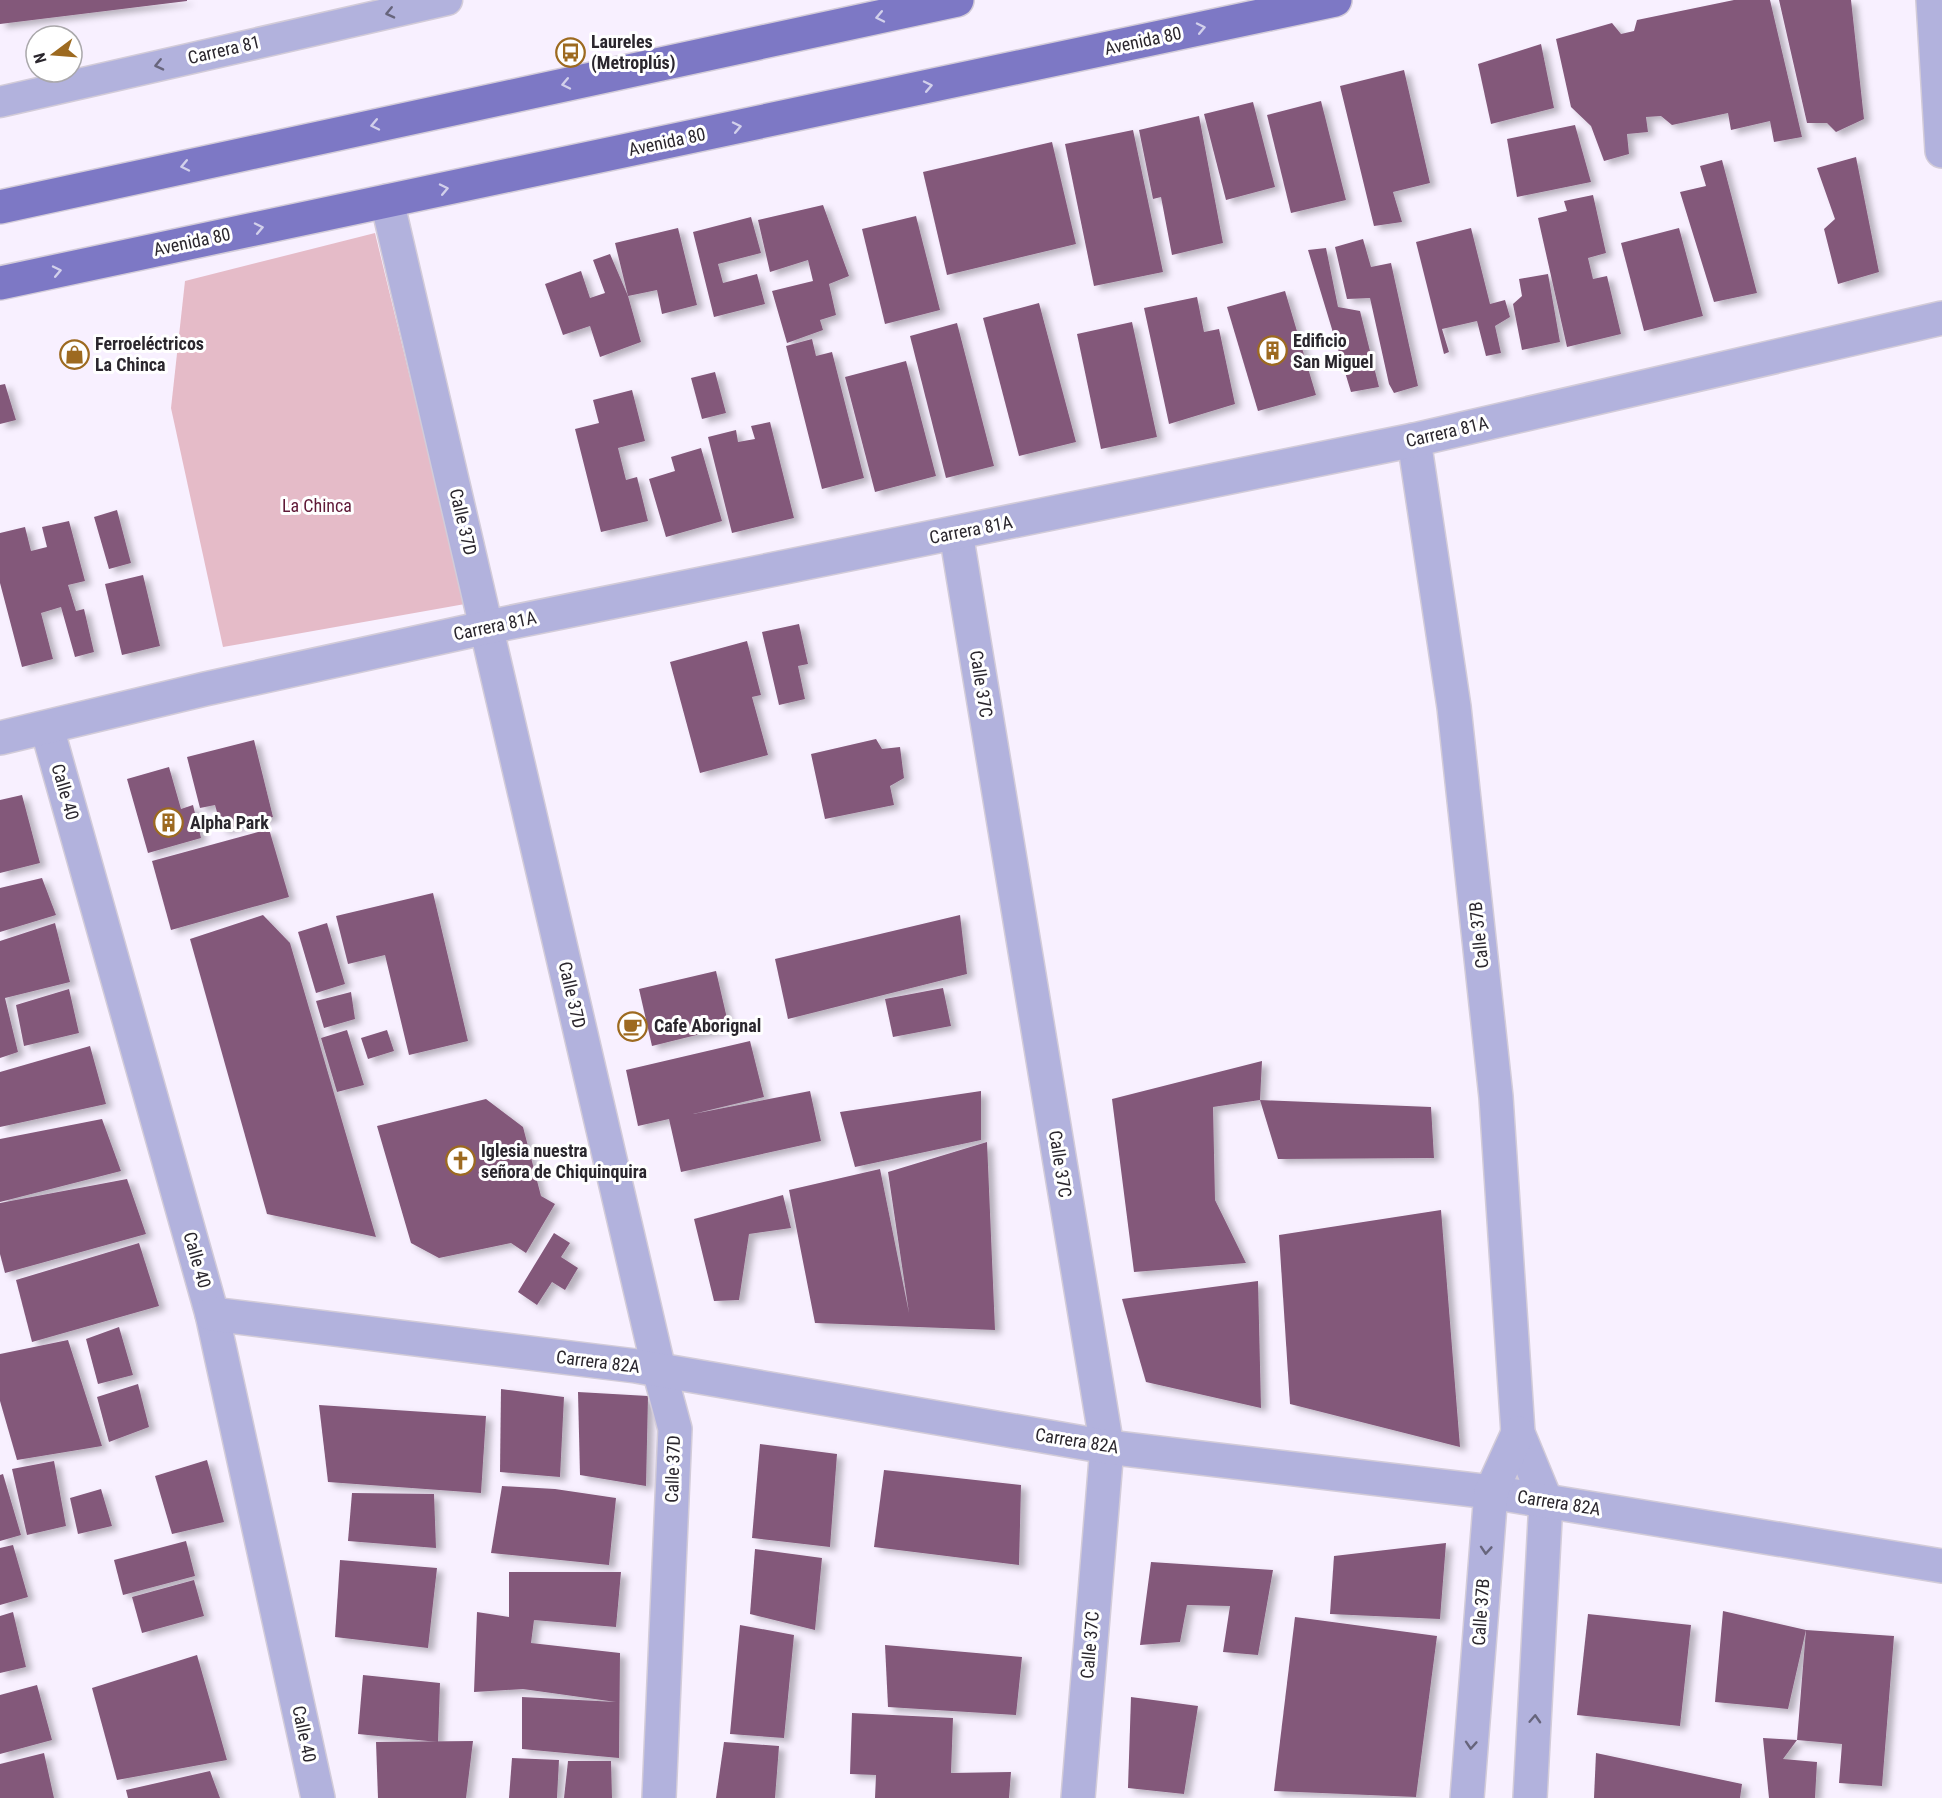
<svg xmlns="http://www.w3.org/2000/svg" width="1942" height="1798" viewBox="0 0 1942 1798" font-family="'Roboto Condensed',sans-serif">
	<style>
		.green { fill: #e5bbc8 }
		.building { fill: #83587a; filter: url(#shadow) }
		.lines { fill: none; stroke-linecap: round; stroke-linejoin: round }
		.service-casing { stroke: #d3ccd9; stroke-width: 33 }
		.minor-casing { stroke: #d3ccd9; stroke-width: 36 }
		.primary-casing { stroke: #d3ccd9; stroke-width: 36 }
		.service { stroke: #b2b2dd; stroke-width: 30 }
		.minor { stroke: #b2b2dd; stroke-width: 33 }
		.primary { stroke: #7d78c5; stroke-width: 33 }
		.oneway { stroke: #67657c }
		.oneway2 { stroke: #d2d0eb }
		.labels { text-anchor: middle; stroke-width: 6; stroke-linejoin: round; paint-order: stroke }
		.street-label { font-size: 18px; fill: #2a262d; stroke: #fff }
		.poi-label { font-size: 18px; font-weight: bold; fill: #2a262d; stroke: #fff; text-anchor: start }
		.park-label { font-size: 18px; fill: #5f1937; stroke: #fff }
	</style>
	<defs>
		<filter id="shadow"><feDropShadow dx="6" dy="4" stdDeviation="3" flood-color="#0004"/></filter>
	</defs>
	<rect width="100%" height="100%" fill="#f8f0ff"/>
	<!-- green -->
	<path class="green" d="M375,233L465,604L223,647L171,408L185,281Z"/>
	<!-- building -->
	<g class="building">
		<path d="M0,0H187V1L0,24Z"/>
		<path d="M1734,0H1770L1802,137L1774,142L1770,121L1731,130L1728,113L1672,125L1661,116L1646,117L1648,132L1627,134L1629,154L1604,161L1591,126L1571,107L1556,39L1612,23L1621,34L1634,31L1637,20Z"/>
		<path d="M1779,0H1851L1864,119L1836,132L1827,123H1807Z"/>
		<path d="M1541,44L1554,108L1491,124L1478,64Z"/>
		<path d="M1404,70L1430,183L1393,192L1402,222L1374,226L1340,86Z"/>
		<path d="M1321,101L1346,200L1291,213L1267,115Z"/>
		<path d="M1253,102L1275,187L1226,200L1204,114Z"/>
		<path d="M1199,116L1223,243L1172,255L1161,197L1153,199L1139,130Z"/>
		<path d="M1575,125L1591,182L1517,197L1507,139Z"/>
		<path d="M1133,130L1163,272L1094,286L1065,144Z"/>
		<path d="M1052,142L1076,244L947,275L923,172Z"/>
		<path d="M1856,157L1879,272L1838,284L1824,229L1835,219L1817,168Z"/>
		<path d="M1722,160L1757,293L1714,302L1680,192L1706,186L1700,166Z"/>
		<path d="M1593,195L1606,253L1588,258L1593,279L1607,276L1621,334L1567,347L1538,218L1567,211L1564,201Z"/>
		<path d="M823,205L849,276L829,284L836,315L820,320L823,330L787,343L772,291L813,281L808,260L770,272L758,220Z"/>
		<path d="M916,216L940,310L885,324L862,229Z"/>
		<path d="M751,217L761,253L718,264L723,283L757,274L765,304L714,317L693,232Z"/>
		<path d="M678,228L697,305L662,314L657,290L628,296L615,243Z"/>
		<path d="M1471,228L1490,304L1505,300L1510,317L1495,326L1501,353L1486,356L1477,321L1442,329L1449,352L1444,354L1416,242Z"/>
		<path d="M1679,228L1703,316L1644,331L1621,243Z"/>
		<path d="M1363,239L1371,267L1391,263L1418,386L1394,393L1389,384L1370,298L1347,299L1335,247Z"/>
		<path d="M1326,248L1338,307L1360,311L1379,387L1351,392L1308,250Z"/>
		<path d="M610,254L628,296L641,342L600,357L590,326L563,335L545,284L581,271L590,298L605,293L593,260Z"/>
		<path d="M1548,274L1560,342L1522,350L1513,304L1522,296L1519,279Z"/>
		<path d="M1285,291L1316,395L1258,411L1227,307Z"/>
		<path d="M1197,297L1204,332L1219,329L1235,404L1169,424L1144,308Z"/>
		<path d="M1039,303L1076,442L1019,456L983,318Z"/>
		<path d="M1132,322L1157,437L1101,449L1077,334Z"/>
		<path d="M957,323L994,466L946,478L910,336Z"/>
		<path d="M812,339L816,356L832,352L864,478L822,489L786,346Z"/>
		<path d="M906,361L936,476L875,492L845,377Z"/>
		<path d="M715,372L726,413L702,419L691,378Z"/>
		<path d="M5,384L16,420L0,424V385Z"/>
		<path d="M632,390L645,441L618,448L626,480L637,477L648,521L601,532L575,429L599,423L593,400Z"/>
		<path d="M770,422L794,518L732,533L708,437L736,430L738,442L755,439L751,426Z"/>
		<path d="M701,448L722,521L666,537L649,479L675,471L671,457Z"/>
		<path d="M117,510L131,563L109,569L94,517Z"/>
		<path d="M69,521L85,581L68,585L76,611L84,609L94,652L75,657L61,607L41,613L53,659L22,667L0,583V533L25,527L31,551L47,547L42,527Z"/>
		<path d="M143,575L160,646L122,655L105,584Z"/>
		<path d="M799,624L808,664L798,666L805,699L779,705L762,632Z"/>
		<path d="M747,641L761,695L752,697L768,755L700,773L670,662Z"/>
		<path d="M876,739L882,749L900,747L904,778L890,786L894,805L825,819L811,754Z"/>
		<path d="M254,740L273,817L222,830L215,805L200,808L187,757Z"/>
		<path d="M169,767L181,809L193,805L201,838L148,853L127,779Z"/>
		<path d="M22,795L40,863L0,873V800Z"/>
		<path d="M269,829L289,897L171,930L152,861Z"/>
		<path d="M42,878L56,915L0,932V888Z"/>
		<path d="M433,893L468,1041L409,1055L385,955L348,964L336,916Z"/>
		<path d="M263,915L290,943L376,1237L267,1214L190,939Z"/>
		<path d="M960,915L967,974L788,1019L775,959Z"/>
		<path d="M55,923L70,982L5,998L18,1052L0,1058V941Z"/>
		<path d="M327,923L345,984L316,993L298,932Z"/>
		<path d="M716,971L729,1027L652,1046L639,989Z"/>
		<path d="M943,988L951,1026L893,1037L885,999Z"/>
		<path d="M69,989L79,1033L24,1046L16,1005Z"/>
		<path d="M351,992L355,1019L324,1028L316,1001Z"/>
		<path d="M347,1030L364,1085L337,1092L321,1038Z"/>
		<path d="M387,1030L394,1051L368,1059L361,1038Z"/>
		<path d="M750,1041L764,1097L693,1114L810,1091L821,1141L681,1172L669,1119L638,1126L626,1070Z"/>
		<path d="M90,1046L106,1104L0,1127V1072Z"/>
		<path d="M1262,1061L1260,1100L1431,1107L1434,1158L1278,1159L1260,1100L1213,1107L1215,1200L1246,1263L1134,1272L1112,1099Z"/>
		<path d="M981,1091V1140L855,1167L840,1112Z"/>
		<path d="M486,1099L523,1127L541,1196L555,1204L526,1253L511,1243L439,1258L411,1243L377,1126Z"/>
		<path d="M102,1119L121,1171L0,1202V1139Z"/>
		<path d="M987,1142L995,1330L815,1323L789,1190L880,1169L909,1313L888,1172Z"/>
		<path d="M127,1179L146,1234L5,1273L0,1254V1203Z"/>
		<path d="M783,1195L791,1228L749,1234L739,1300L714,1301L694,1219Z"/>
		<path d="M1441,1210L1460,1447L1290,1404L1279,1235Z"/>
		<path d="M554,1233L570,1243L561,1257L578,1268L565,1290L552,1282L537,1305L518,1292Z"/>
		<path d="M139,1243L159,1306L32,1342L16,1280Z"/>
		<path d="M1258,1281L1261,1408L1146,1382L1122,1299Z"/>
		<path d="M119,1327L133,1375L98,1384L86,1339Z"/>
		<path d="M68,1340L102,1446L17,1460L0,1401V1354Z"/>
		<path d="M138,1384L149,1427L109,1442L97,1397Z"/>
		<path d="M501,1389L564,1397L560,1477L500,1472Z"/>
		<path d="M578,1392L648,1396L646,1486L580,1475Z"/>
		<path d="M319,1405L486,1416L481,1493L328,1482Z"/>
		<path d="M760,1444L837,1454L830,1547L752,1538Z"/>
		<path d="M207,1460L224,1522L172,1534L155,1476Z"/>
		<path d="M54,1461L66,1526L27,1535L12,1469Z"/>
		<path d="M884,1470L1021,1485L1019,1565L874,1547Z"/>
		<path d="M3,1474L21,1535L0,1541V1475Z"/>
		<path d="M502,1486L555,1489L616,1498L609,1565L491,1553Z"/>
		<path d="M101,1489L112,1526L78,1534L70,1498Z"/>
		<path d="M352,1493L434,1494L436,1548L348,1541Z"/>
		<path d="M186,1541L195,1576L123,1595L114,1560Z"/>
		<path d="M1446,1543L1440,1619L1330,1614L1334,1556Z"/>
		<path d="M13,1545L28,1597L0,1605V1548Z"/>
		<path d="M755,1549L822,1558L815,1630L750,1614Z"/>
		<path d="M340,1560L437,1568L428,1648L335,1637Z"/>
		<path d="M1151,1562L1273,1570L1258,1655L1223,1652L1230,1606L1187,1605L1180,1642L1140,1645Z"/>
		<path d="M509,1572H621L616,1627L522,1619L534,1620L531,1643L620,1653L619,1758L522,1749V1697L616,1702L523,1689L474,1692L477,1612L509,1617Z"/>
		<path d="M194,1580L204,1616L142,1633L132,1597Z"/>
		<path d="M1723,1611L1806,1630L1894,1636L1882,1786L1839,1783L1842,1744L1797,1740L1806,1630L1788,1709L1715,1702Z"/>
		<path d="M13,1612L26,1667L0,1673V1616Z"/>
		<path d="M1588,1614L1691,1625L1680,1726L1577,1715Z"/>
		<path d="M1295,1617L1437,1636L1416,1797L1274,1791Z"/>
		<path d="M740,1625L794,1635L784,1738L730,1734Z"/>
		<path d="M885,1645L1022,1657L1016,1715L888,1707Z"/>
		<path d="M197,1655L227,1760L117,1780L92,1688Z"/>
		<path d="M363,1675L440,1683L438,1742L358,1734Z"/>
		<path d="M37,1685L52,1740L0,1754V1695Z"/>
		<path d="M1131,1697L1198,1706L1184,1794L1128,1788Z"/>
		<path d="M852,1713L953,1718L951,1773L1011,1772L1009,1798H875L876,1775L850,1774Z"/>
		<path d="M1763,1738L1797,1740L1783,1759L1817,1762L1815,1798H1769Z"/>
		<path d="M473,1741L466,1798H378L376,1742Z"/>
		<path d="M724,1742L779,1746L775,1798H716Z"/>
		<path d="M44,1753L54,1798H0V1764Z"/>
		<path d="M1596,1753L1742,1784L1740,1798H1594Z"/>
		<path d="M512,1758L559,1760L557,1798H509Z"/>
		<path d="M568,1761H611L612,1798H564Z"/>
		<path d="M210,1771L220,1798H128L126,1790Z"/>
	</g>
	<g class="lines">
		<defs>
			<path id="service" d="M0,102L447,0"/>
			<g id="minor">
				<path d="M1933,0L1942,151"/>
				<path d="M387,201L659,1370L675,1429L659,1798"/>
				<path d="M1414,440L1454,707L1496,1097L1518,1433L1546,1501L1530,1798"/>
				<path d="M956,533L1107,1447L1078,1798"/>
				<path d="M47,728L212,1314L318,1798"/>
				<path d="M0,738L205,689L488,627L1414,440L1942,318"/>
				<path d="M212,1314L636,1366L1107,1447L1491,1492L1942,1566"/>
				<path d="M1467,1798L1491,1492L1518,1433"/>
			</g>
			<g id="primary">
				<path d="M0,207L957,0"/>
				<path d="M0,283L1335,0"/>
			</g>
		</defs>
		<!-- service casing -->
		<use href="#service" class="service-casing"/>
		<!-- minor casing -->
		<use href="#minor" class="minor-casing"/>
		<!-- primary casing -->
		<use href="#primary" class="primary-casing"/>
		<!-- service -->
		<use href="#service" class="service"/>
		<!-- minor -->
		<use href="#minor" class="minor"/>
		<!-- primary -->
		<use href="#primary" class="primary"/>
	</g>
	<!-- one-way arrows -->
	<defs><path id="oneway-chevron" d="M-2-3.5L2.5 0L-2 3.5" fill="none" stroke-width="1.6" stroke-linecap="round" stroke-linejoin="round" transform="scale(1.5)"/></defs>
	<g class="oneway">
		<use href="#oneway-chevron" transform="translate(390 13) rotate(167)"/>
		<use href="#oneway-chevron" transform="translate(159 65) rotate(167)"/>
		<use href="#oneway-chevron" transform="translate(1486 1550) rotate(94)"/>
		<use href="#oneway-chevron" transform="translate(1535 1719) rotate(-87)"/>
		<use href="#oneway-chevron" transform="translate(1471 1745) rotate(94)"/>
	</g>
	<g class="oneway2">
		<use href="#oneway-chevron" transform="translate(880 17) rotate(168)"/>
		<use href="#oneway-chevron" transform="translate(1201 28) rotate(-12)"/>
		<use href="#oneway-chevron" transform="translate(566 84) rotate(168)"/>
		<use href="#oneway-chevron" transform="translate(928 86) rotate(-12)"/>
		<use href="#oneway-chevron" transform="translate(375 125) rotate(168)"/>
		<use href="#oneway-chevron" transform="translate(737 127) rotate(-12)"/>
		<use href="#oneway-chevron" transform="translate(185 166) rotate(168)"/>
		<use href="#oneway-chevron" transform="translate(444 189) rotate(-12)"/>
		<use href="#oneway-chevron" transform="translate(259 228) rotate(-12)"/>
		<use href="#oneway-chevron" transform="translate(57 271) rotate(-12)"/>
	</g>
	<!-- icons -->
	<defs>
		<symbol id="bus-ring" viewBox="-11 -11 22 22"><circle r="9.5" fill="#fff" stroke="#9d6a20" stroke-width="1.5"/><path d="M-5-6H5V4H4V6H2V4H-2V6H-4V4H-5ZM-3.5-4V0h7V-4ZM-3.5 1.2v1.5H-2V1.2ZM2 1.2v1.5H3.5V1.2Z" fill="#9d6a20"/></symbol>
		<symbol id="building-ring" viewBox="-11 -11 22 22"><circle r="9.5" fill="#fff" stroke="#9d6a20" stroke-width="1.5"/><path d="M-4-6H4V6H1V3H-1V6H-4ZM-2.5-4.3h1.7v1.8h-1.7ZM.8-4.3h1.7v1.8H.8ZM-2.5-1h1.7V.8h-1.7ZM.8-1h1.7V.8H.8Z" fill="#9d6a20"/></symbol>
		<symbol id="shop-ring" viewBox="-11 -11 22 22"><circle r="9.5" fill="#fff" stroke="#9d6a20" stroke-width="1.5"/><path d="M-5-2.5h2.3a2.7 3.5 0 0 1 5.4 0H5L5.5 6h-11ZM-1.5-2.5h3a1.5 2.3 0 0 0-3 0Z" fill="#9d6a20"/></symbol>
		<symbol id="cafe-ring" viewBox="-11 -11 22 22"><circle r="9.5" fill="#fff" stroke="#9d6a20" stroke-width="1.5"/><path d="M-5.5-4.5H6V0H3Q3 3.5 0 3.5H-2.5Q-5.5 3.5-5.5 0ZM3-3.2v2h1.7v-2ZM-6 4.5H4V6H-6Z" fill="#9d6a20"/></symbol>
		<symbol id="church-ring" viewBox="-11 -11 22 22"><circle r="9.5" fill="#fff" stroke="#9d6a20" stroke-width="1.5"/><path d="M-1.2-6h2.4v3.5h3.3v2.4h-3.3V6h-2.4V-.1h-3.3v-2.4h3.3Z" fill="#9d6a20"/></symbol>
	</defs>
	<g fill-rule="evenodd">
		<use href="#bus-ring" x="554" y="36" width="33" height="33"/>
		<use href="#building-ring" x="1256" y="334" width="33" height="33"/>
		<use href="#shop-ring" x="58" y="338" width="33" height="33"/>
		<use href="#building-ring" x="152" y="806" width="33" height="33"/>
		<use href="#cafe-ring" x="616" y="1010" width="33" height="33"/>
		<use href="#church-ring" x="444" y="1144" width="33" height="33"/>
	</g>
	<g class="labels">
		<!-- street labels -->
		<g class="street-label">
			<text transform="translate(1143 41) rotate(-12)" y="6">Avenida 80</text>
			<text transform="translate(224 50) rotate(-13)" y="6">Carrera 81</text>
			<text transform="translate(667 142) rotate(-12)" y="6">Avenida 80</text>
			<text transform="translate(192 242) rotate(-12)" y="6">Avenida 80</text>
			<text transform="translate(1447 432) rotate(-13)" y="6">Carrera 81A</text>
			<text transform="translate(463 522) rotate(77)" y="6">Calle 37D</text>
			<text transform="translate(971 530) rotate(-11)" y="6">Carrera 81A</text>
			<text transform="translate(495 626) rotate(-12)" y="6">Carrera 81A</text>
			<text transform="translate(981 684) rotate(81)" y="6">Calle 37C</text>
			<text transform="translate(65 792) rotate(74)" y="6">Calle 40</text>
			<text transform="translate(1479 935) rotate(-96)" y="6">Calle 37B</text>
			<text transform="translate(572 995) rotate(77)" y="6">Calle 37D</text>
			<text transform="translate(1060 1164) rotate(81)" y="6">Calle 37C</text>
			<text transform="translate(197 1260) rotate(74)" y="6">Calle 40</text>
			<text transform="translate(598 1362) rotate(7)" y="6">Carrera 82A</text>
			<text transform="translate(1077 1441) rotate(9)" y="6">Carrera 82A</text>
			<text transform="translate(673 1469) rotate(-88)" y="6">Calle 37D</text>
			<text transform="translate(1559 1503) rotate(9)" y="6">Carrera 82A</text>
			<text transform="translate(1481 1612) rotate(-86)" y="6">Calle 37B</text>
			<text transform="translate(1090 1645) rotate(-85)" y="6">Calle 37C</text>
			<text transform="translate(304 1734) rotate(78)" y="6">Calle 40</text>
		</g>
		<!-- poi labels -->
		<g class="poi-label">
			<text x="591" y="48">Laureles<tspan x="591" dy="21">(Metroplús)</tspan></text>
			<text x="1293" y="347">Edificio<tspan x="1293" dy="21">San Miguel</tspan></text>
			<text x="95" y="350">Ferroeléctricos<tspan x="95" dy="21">La Chinca</tspan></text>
			<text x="190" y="829">Alpha Park</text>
			<text x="654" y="1032">Cafe Aborignal</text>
			<text x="481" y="1157">Iglesia nuestra<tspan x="481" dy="21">señora de Chiquinquira</tspan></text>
		</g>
		<!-- park labels -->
		<g class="park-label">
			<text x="317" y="512">La Chinca</text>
		</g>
	</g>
	<!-- north arrow -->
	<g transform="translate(54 54) rotate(254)"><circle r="28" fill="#ffffff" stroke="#aaa8ab" stroke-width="1.5"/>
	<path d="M0-4.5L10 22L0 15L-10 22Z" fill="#9d6a20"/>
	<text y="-9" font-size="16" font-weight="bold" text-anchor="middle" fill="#2a262d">N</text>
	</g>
</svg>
